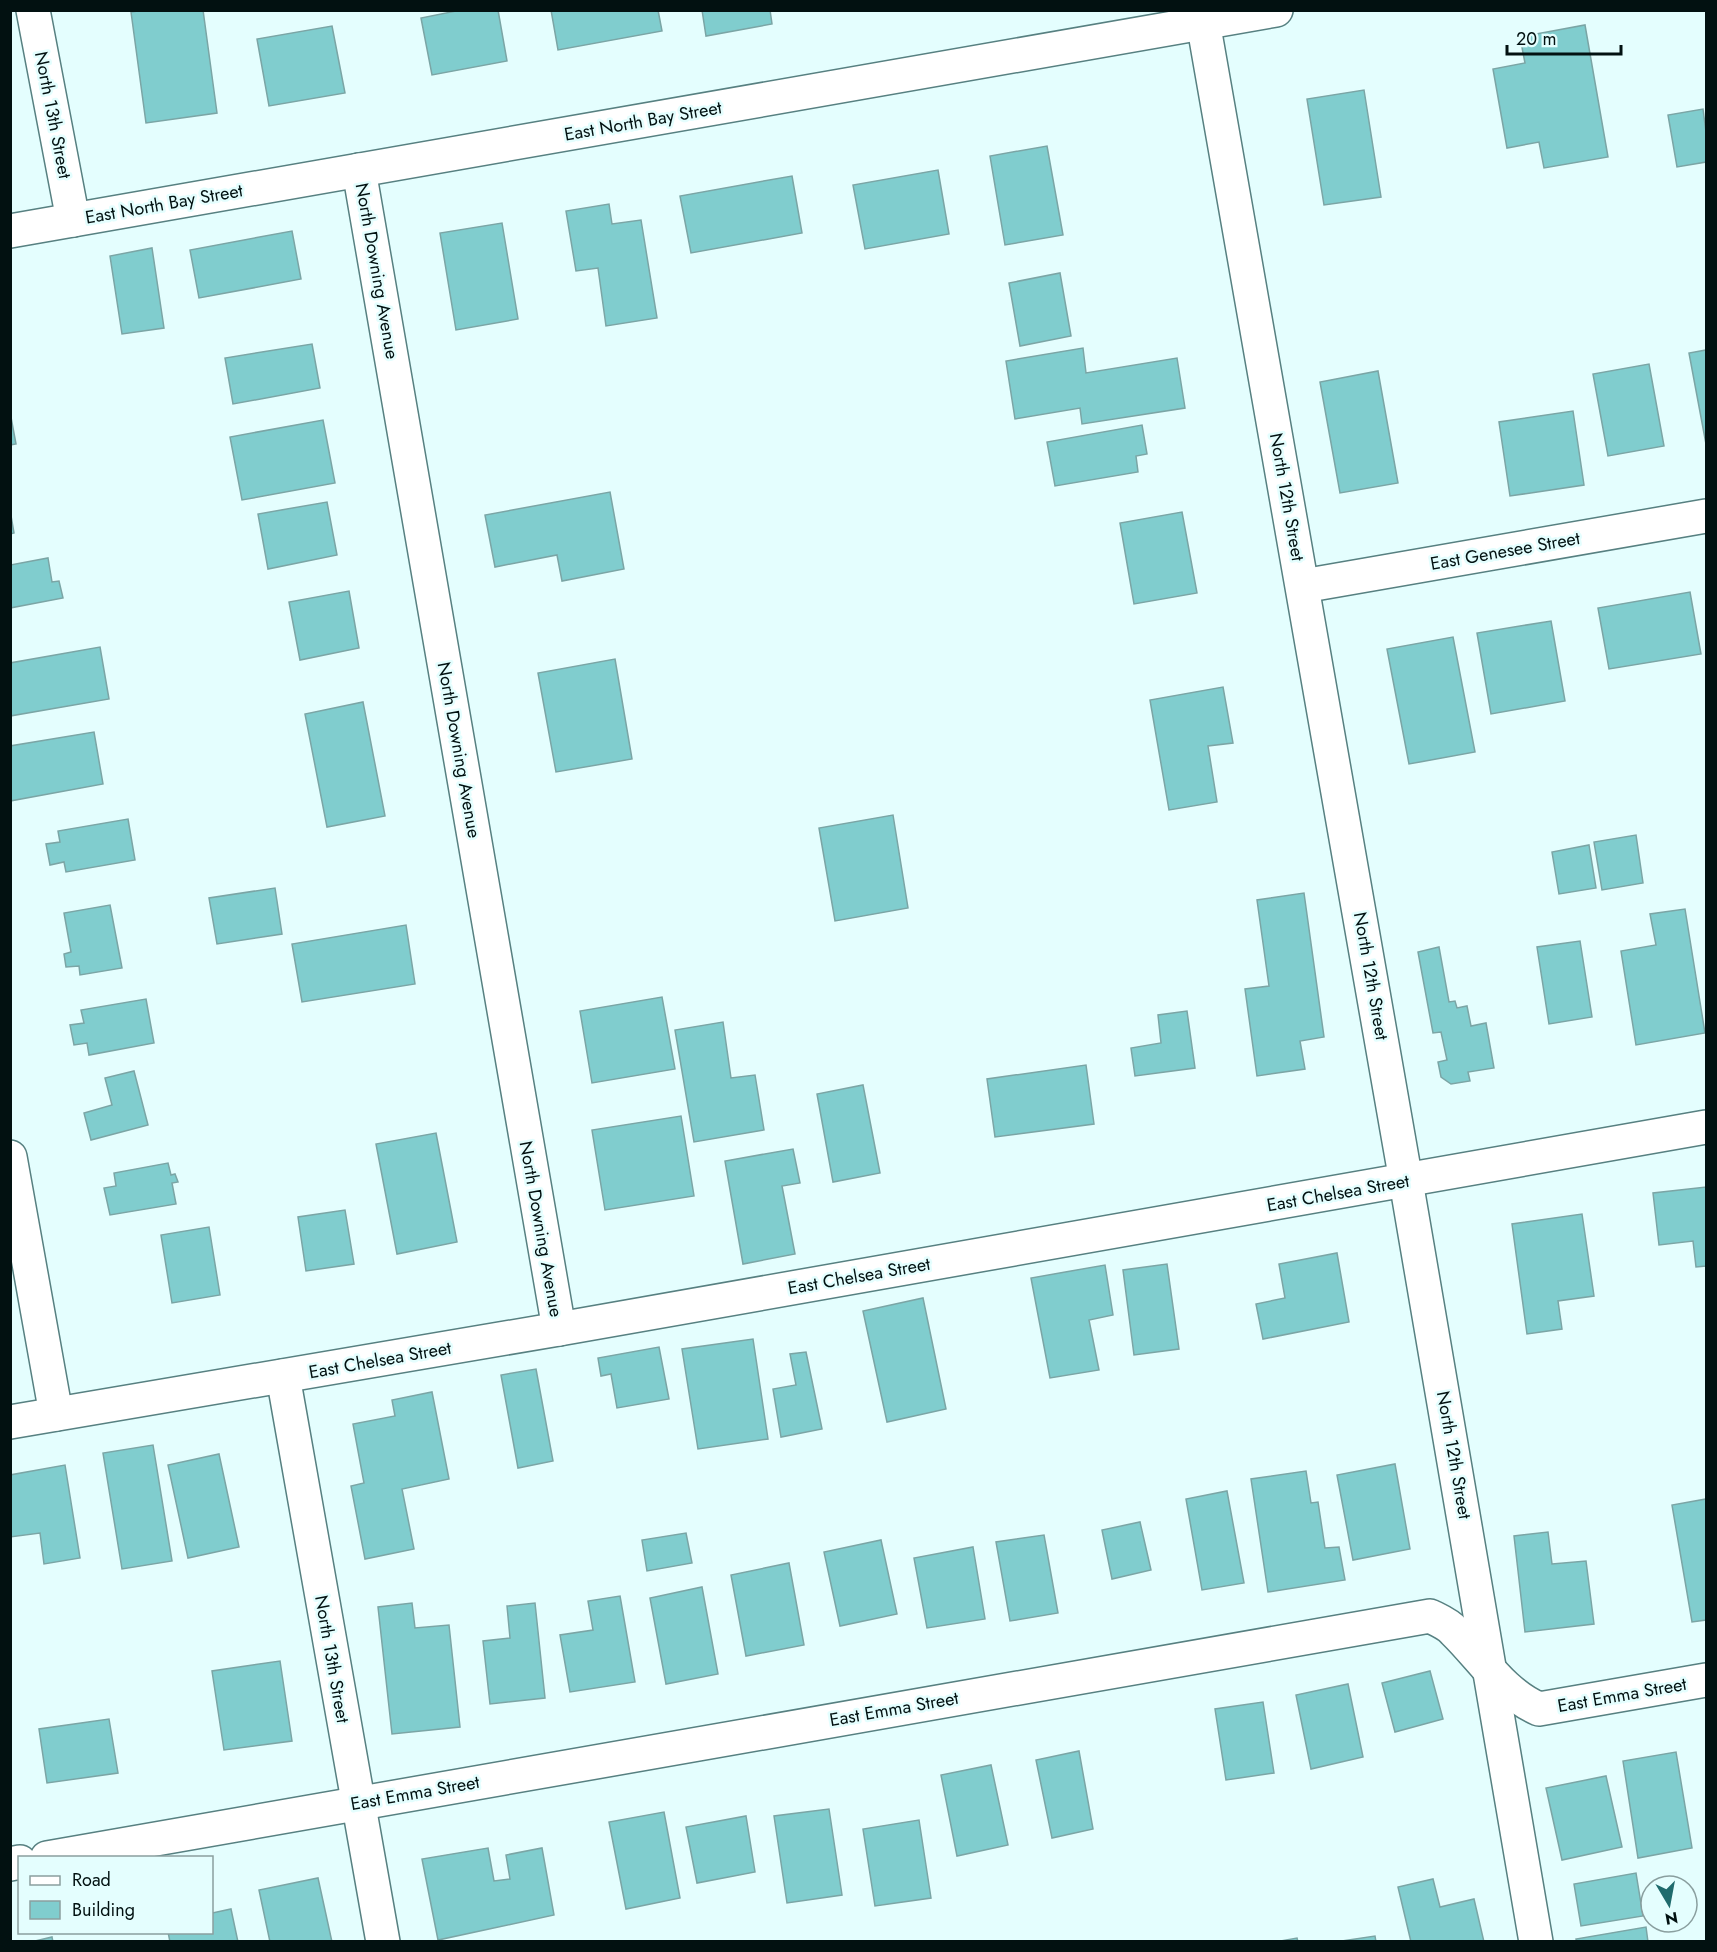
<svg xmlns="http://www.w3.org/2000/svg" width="1717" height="1952" viewBox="0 0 1717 1952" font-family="Jost,sans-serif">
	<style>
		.building { fill: #80cdce; stroke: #7ba5a5; stroke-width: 1.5 }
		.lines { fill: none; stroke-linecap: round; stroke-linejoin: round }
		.street-casing { stroke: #578081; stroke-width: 36 }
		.street { stroke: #fff; stroke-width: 33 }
		.labels { text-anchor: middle; stroke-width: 5; stroke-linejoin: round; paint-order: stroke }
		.street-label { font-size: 18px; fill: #021111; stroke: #e4fefe }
	</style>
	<rect width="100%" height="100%" fill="#e4fefe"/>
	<!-- building -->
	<g class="building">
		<path d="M145,10H203L217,113L146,123L131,12Z"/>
		<path d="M461,10H498L507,61L432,75L421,18Z"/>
		<path d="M551,10H658L662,31L558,50Z"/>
		<path d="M702,10H770L772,24L706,36Z"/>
		<path d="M1585,25L1608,157L1544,168L1539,142L1507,148L1493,69L1525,63L1520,37Z"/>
		<path d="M332,26L345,93L269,106L257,39Z"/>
		<path d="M1364,90L1381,197L1324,205L1307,99Z"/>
		<path d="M1703,109L1706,132V162L1677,167L1668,115Z"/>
		<path d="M1047,146L1063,235L1005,245L990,156Z"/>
		<path d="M938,170L949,234L865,249L853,185Z"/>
		<path d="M792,176L802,233L691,253L680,196Z"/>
		<path d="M609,204L612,224L641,220L657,318L606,326L598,268L576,271L566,211Z"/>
		<path d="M502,223L518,319L456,330L440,233Z"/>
		<path d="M292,231L301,279L199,298L190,250Z"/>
		<path d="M152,248L164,328L122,334L110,256Z"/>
		<path d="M1060,273L1071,336L1020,346L1009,283Z"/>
		<path d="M312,344L320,388L233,404L225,358Z"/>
		<path d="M1083,348L1086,373L1177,358L1185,408L1082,424L1080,408L1015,419L1006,361Z"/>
		<path d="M1706,350V444L1689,353Z"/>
		<path d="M1649,364L1664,446L1608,456L1593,374Z"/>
		<path d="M1378,371L1398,483L1340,493L1320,382Z"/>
		<path d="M1573,411L1584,485L1510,496L1499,422Z"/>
		<path d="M10,412L16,444L10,445Z"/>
		<path d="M323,420L335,483L242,500L230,437Z"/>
		<path d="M1142,425L1147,454L1136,456L1138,472L1055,486L1047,442Z"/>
		<path d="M610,492L624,569L562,581L557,555L495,567L485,515Z"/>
		<path d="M327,502L337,555L268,569L258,514Z"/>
		<path d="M10,510L14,533L10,534Z"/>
		<path d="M1182,512L1197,593L1134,604L1120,523Z"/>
		<path d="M48,558L52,582L59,581L63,598L10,608V565Z"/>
		<path d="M349,591L359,648L300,660L289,602Z"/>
		<path d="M1690,592L1701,654L1609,669L1598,608Z"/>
		<path d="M1551,621L1565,701L1491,714L1477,633Z"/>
		<path d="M1453,637L1475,752L1409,764L1387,649Z"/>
		<path d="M100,647L109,699L10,716V663Z"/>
		<path d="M615,659L632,759L556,772L538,673Z"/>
		<path d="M1223,687L1233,743L1208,746L1217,802L1169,810L1150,700Z"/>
		<path d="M363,702L385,816L327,827L305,714Z"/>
		<path d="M94,732L103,784L10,801V746Z"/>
		<path d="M893,815L908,908L835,921L819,828Z"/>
		<path d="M128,819L135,860L66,872L64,862L50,865L46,844L60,842L58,831Z"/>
		<path d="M1636,835L1643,883L1602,890L1594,842Z"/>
		<path d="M1589,845L1596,888L1559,894L1552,852Z"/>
		<path d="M275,888L282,934L217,944L209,898Z"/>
		<path d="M1304,893L1324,1037L1300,1041L1305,1069L1257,1076L1245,989L1269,986L1257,900Z"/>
		<path d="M110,905L122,968L80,975L79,966L66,967L64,954L71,952L64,913Z"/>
		<path d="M1685,909L1705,1033L1636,1045L1621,951L1656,945L1650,914Z"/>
		<path d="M406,925L415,984L302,1002L292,944Z"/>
		<path d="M1580,941L1592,1017L1549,1024L1537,947Z"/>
		<path d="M1439,947L1449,1002L1455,1001L1457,1008L1467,1006L1471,1026L1486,1023L1494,1068L1468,1072L1470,1081L1451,1084L1441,1077L1438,1062L1447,1060L1441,1032L1433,1033L1418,952Z"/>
		<path d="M662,997L675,1069L592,1083L580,1011Z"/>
		<path d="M146,999L154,1043L89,1055L87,1043L74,1045L70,1025L84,1023L81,1010Z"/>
		<path d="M1187,1011L1195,1068L1135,1076L1131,1048L1161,1043L1158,1015Z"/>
		<path d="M723,1022L731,1078L755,1075L764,1130L694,1142L675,1030Z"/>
		<path d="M1086,1065L1094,1124L995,1137L987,1079Z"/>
		<path d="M134,1071L148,1125L91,1140L84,1113L112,1105L105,1078Z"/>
		<path d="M863,1085L880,1173L833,1182L817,1094Z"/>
		<path d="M681,1116L694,1196L605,1210L592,1130Z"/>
		<path d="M436,1133L457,1242L397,1254L376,1144Z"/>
		<path d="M793,1149L800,1183L782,1186L795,1254L743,1264L725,1161Z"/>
		<path d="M168,1163L171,1175L175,1174L178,1182L172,1183L176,1204L110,1215L104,1188L116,1186L114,1173Z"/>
		<path d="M1706,1187V1266L1696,1267L1693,1241L1659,1245L1653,1193Z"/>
		<path d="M345,1210L354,1264L306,1271L298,1217Z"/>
		<path d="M1582,1214L1594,1296L1558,1301L1562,1329L1527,1334L1512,1224Z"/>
		<path d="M209,1227L220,1295L172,1303L161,1235Z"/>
		<path d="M1337,1253L1349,1322L1263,1339L1256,1304L1285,1298L1279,1264Z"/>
		<path d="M1167,1264L1179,1349L1134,1355L1123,1270Z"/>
		<path d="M1105,1265L1113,1315L1089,1320L1099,1370L1050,1378L1031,1278Z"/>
		<path d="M923,1298L946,1409L887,1422L863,1311Z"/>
		<path d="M753,1339L768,1439L698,1449L682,1349Z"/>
		<path d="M659,1347L669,1399L617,1408L611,1374L601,1376L598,1358Z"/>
		<path d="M806,1352L822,1429L781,1437L773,1389L796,1385L790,1354Z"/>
		<path d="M536,1369L553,1461L518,1468L501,1375Z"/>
		<path d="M432,1392L449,1479L402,1489L414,1549L365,1559L351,1486L364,1483L353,1424L395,1416L392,1400Z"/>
		<path d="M153,1445L172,1561L122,1569L103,1453Z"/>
		<path d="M219,1454L239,1547L188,1558L168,1465Z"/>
		<path d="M1395,1464L1410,1549L1353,1560L1337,1475Z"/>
		<path d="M65,1465L80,1558L44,1564L40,1533L10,1537V1475Z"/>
		<path d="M1306,1471L1311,1503L1318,1502L1325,1548L1339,1547L1345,1580L1268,1592L1251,1479Z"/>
		<path d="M1227,1491L1244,1583L1202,1590L1186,1499Z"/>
		<path d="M1706,1499V1620L1692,1622L1672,1505Z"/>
		<path d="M1140,1522L1151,1570L1112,1579L1102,1530Z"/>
		<path d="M1548,1532L1552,1564L1586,1561L1594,1624L1525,1632L1514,1536Z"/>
		<path d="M686,1533L692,1563L647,1571L642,1540Z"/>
		<path d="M1044,1535L1058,1613L1010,1621L996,1542Z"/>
		<path d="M881,1540L897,1614L840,1626L824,1552Z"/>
		<path d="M973,1547L985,1619L927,1628L914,1558Z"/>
		<path d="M789,1563L804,1645L746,1656L731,1575Z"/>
		<path d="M702,1587L718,1674L666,1684L650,1598Z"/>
		<path d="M620,1596L635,1682L570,1692L560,1635L593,1630L588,1601Z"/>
		<path d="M412,1603L415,1628L449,1625L460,1727L392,1734L378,1607Z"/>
		<path d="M535,1603L545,1698L490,1704L483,1641L510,1638L507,1606Z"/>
		<path d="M280,1661L292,1741L224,1750L212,1671Z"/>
		<path d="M1430,1671L1443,1719L1395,1732L1382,1683Z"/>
		<path d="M1348,1684L1363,1757L1311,1769L1296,1695Z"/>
		<path d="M1263,1702L1274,1773L1226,1780L1215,1709Z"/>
		<path d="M109,1719L118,1773L47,1783L39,1729Z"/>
		<path d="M1079,1751L1093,1829L1052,1838L1036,1760Z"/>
		<path d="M1676,1752L1692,1848L1638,1858L1623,1761Z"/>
		<path d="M991,1765L1008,1845L957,1856L941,1775Z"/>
		<path d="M1606,1776L1622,1847L1562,1860L1546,1788Z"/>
		<path d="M829,1809L842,1895L787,1903L774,1816Z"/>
		<path d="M664,1812L680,1898L626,1909L609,1822Z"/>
		<path d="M746,1816L755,1872L697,1883L686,1827Z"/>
		<path d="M919,1820L931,1898L875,1906L863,1829Z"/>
		<path d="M488,1848L494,1881L510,1879L506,1855L542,1848L554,1915L438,1940L422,1859Z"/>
		<path d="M1636,1873L1643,1916L1581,1926L1574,1884Z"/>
		<path d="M318,1878L332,1942H270L259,1890Z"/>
		<path d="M1433,1879L1440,1907L1474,1899L1484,1942H1411L1398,1887Z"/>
		<path d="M231,1909L238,1942H170L168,1932H212V1913Z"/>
		<path d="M1646,1927L1648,1942H1577L1576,1939Z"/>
		<path d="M1375,1936L1376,1942H1335Z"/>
		<path d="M52,1937L53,1942H31Z"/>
		<path d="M1297,1938L1298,1942H1275Z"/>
	</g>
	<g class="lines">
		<defs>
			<g id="street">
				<path d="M33,10L73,220"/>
				<path d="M1201,10L1406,1181L1536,1942"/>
				<path d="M359,170L559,1329"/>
				<path d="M10,231L1276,10"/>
				<path d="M1303,586L1706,516"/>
				<path d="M10,1157L56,1414"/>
				<path d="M283,1376L383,1942"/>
				<path d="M10,1422L559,1329L1706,1127"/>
				<path d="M47,1858L1430,1616C1438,1620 1448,1624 1454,1631C1482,1658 1502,1693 1539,1709L1706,1680"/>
				<path d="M10,1864L20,1862"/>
			</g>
		</defs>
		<!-- street casing -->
		<use href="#street" class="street-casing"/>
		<!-- street -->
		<use href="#street" class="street"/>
	</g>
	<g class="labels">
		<!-- street labels -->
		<g class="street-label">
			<text transform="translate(53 115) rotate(79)" y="6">North 13th Street</text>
			<text transform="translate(643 121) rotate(-10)" y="6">East North Bay Street</text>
			<text transform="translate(164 204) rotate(-10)" y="6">East North Bay Street</text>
			<text transform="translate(377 271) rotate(80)" y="6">North Downing Avenue</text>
			<text transform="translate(1287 497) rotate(80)" y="6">North 12th Street</text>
			<text transform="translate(1505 551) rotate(-10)" y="6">East Genesee Street</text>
			<text transform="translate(459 750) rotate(80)" y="6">North Downing Avenue</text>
			<text transform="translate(1371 976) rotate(80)" y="6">North 12th Street</text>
			<text transform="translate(1338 1193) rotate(-10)" y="6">East Chelsea Street</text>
			<text transform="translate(541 1229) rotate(80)" y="6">North Downing Avenue</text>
			<text transform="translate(859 1276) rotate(-10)" y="6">East Chelsea Street</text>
			<text transform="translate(380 1360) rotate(-10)" y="6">East Chelsea Street</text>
			<text transform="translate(1454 1455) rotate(80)" y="6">North 12th Street</text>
			<text transform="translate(332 1659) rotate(80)" y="6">North 13th Street</text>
			<text transform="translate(1622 1695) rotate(-10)" y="6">East Emma Street</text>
			<text transform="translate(894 1709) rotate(-10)" y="6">East Emma Street</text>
			<text transform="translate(415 1793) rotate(-10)" y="6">East Emma Street</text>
		</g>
	</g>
	<!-- border -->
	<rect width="1717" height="1952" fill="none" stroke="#021111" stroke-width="24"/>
	<!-- legend -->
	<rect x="18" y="1856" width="195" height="78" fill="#e4fefe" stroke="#8a9f9f" stroke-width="1.5"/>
	<rect x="30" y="1876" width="30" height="9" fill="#ffffff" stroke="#8a9f9f" stroke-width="1.5"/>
	<text x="72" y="1886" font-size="18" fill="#021111">Road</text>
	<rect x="30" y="1901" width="30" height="18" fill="#80cdce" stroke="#8a9f9f" stroke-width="1.5"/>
	<text x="72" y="1916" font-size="18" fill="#021111">Building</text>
	<!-- north arrow -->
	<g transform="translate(1669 1904) rotate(170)"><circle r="28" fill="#e4fefe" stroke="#8a9f9f" stroke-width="1.5"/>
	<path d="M0-4.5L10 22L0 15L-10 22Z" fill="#1f6b6d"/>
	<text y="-9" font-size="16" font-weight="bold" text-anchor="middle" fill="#021111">N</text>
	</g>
	<!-- scale -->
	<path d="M1507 45v9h114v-9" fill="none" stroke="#021111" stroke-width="3"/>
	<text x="1516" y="45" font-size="18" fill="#021111" stroke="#e4fefe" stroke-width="4.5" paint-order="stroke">20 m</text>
</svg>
